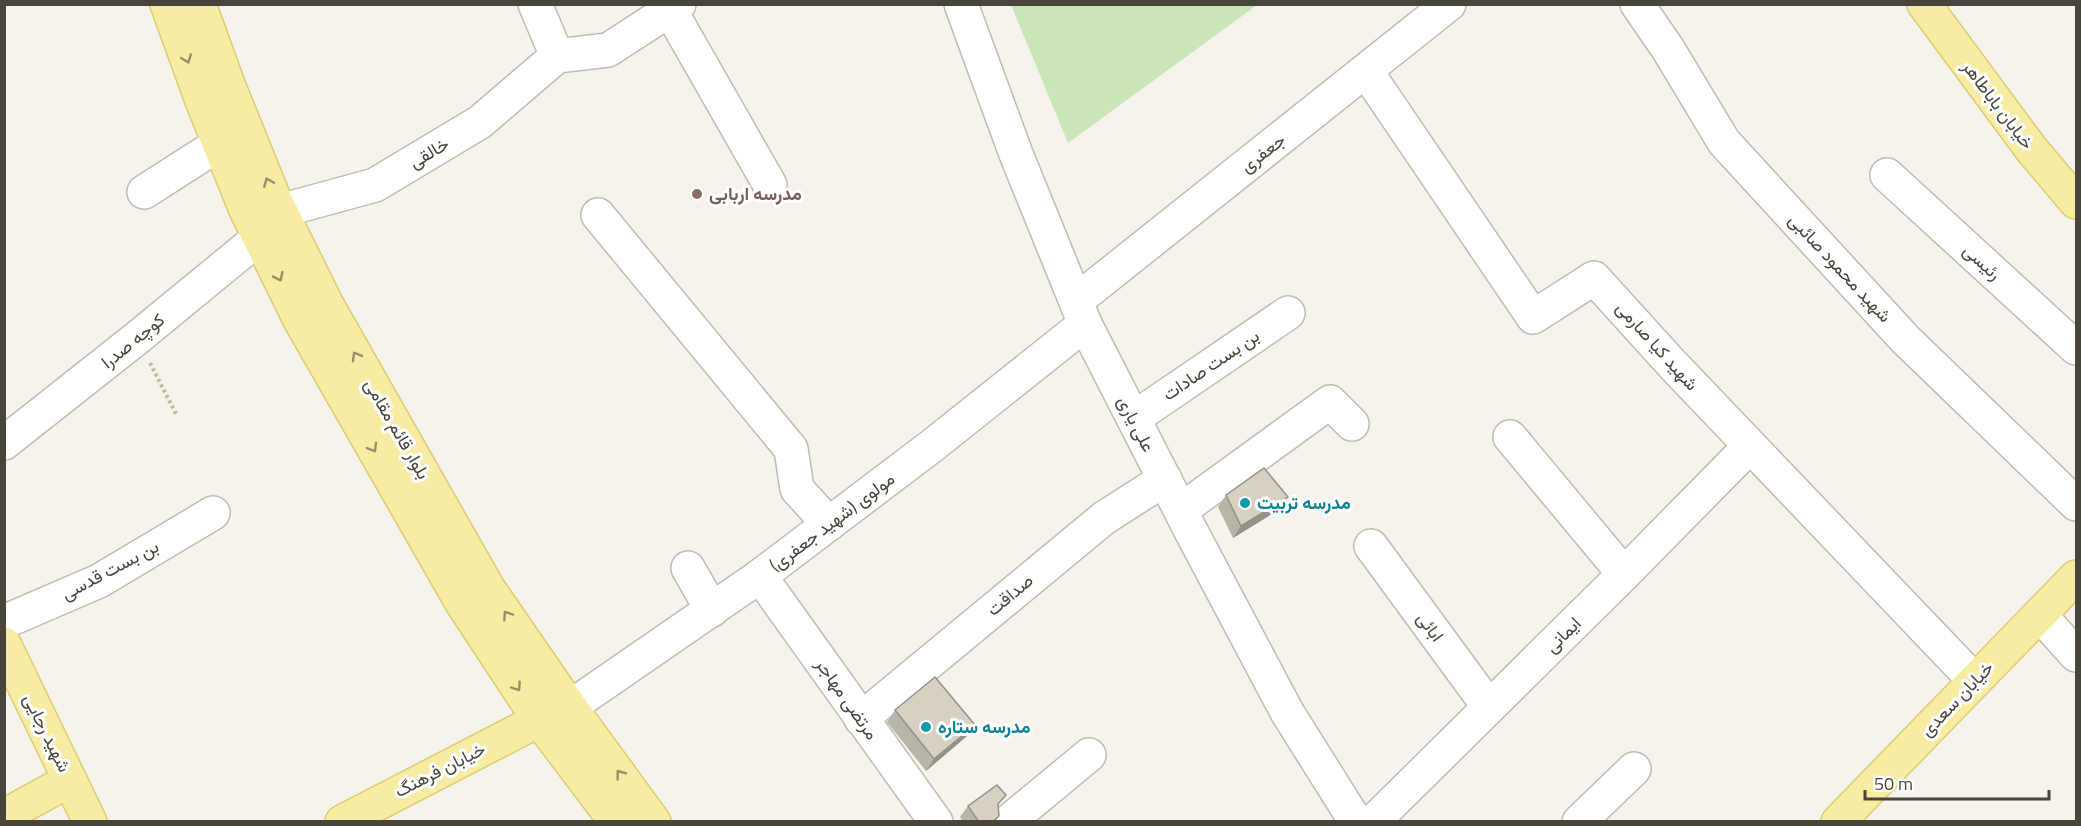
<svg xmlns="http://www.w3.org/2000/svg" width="2081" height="826" viewBox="0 0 2081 826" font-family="'Titillium Web',Vazirmatn,sans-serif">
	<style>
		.green { fill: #cae6b8 }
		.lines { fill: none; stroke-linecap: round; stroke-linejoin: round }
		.minor-casing { stroke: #c0bcaf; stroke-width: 36 }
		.major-casing { stroke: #dccc72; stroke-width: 36 }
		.path { stroke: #c1baa1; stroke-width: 4; stroke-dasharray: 3 3; stroke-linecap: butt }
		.minor { stroke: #fff; stroke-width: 33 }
		.major { stroke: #f7eca2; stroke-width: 33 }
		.wall { fill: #b8b4a7 }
		.shaded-wall { fill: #969288 }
		.building { fill: #d6d1c2; stroke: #969288; stroke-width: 1.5 }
		.oneway { stroke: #979069 }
		.education-dot { fill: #8d6e63; stroke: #fff; stroke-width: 2 }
		.culture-dot { fill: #0f9aa8; stroke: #fff; stroke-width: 2 }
		.labels { text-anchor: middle; stroke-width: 6; stroke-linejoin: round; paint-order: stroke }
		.street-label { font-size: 18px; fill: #49453a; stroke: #fff }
		.education-label { font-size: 18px; font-weight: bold; fill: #785e54; stroke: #fff; text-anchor: start }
		.culture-label { font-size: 18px; font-weight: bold; fill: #0d838f; stroke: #fff; text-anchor: start }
	</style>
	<rect width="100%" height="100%" fill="#f5f3ec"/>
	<!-- green -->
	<path class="green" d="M1011,5H1257L1068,143Z"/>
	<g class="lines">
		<defs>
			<g id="minor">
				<path d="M535,4L557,56"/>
				<path d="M961,4L1016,154L1085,324L1192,533L1287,712L1356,822"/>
				<path d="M1637,4L1668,49L1724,142L1905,339L2076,504"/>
				<path d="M670,10L770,185"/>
				<path d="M1366,71L1533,317L1594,278L1673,365L1975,681"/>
				<path d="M1887,175L2076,348"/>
				<path d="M144,192L219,144"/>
				<path d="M280,211L375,185L480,122L557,56L608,50L679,4"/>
				<path d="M598,215L791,449L797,489L829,524"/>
				<path d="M1076,301L1449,4"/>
				<path d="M1134,418L1288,313"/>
				<path d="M1510,437L1624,574"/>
				<path d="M4,443L137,338L260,237"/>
				<path d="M1181,510L1330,402L1352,424"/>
				<path d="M1371,546L1489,707"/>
				<path d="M688,568L712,610"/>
				<path d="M760,576L936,822"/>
				<path d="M2040,615L2076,655"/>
				<path d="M4,622L99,581L213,513"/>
				<path d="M570,707L760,576L933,445L1085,324"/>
				<path d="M861,719L1104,518L1165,479"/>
				<path d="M1008,822L1089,755"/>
				<path d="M1373,822L1624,574L1750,446"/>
				<path d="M1579,822L1634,769"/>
			</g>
			<g id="major">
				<path d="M167,4L201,98L246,210L300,320L462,603L539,720L616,822"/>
				<path d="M199,4L229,87L274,198L327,305L488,588L570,707L654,822"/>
				<path d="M1924,4L2032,150L2076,202"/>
				<path d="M4,644L90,822"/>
				<path d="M4,816L70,780"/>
				<path d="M342,822L539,720"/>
				<path d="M1838,822L2076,577"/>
			</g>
		</defs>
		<!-- minor casing -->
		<use href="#minor" class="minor-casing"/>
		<!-- major casing -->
		<use href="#major" class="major-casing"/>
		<!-- path -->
		<path class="path" d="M150,363L176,414"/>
		<!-- minor -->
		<use href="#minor" class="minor"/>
		<!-- major -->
		<use href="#major" class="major"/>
	</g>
	<!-- wall -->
	<g class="wall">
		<path d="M1226,495L1280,509L1233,538L1218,507Z"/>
		<path d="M895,710L967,736L926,771L887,722Z"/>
		<path d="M998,805L999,816L995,822H963L960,817L968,806Z"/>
	</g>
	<!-- shaded-wall -->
	<g class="shaded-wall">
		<path d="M1288,497L1280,509L1233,538L1241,526Z"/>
		<path d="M975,725L967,736L926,771L934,759Z"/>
	</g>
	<!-- building -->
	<g class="building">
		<path d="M1264,468L1288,497L1241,526L1226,495Z"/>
		<path d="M935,677L975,725L934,759L895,710Z"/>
		<path d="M997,785L1006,795L998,804L999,816L992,822H979L968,806Z"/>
	</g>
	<!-- one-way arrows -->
	<defs><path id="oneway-chevron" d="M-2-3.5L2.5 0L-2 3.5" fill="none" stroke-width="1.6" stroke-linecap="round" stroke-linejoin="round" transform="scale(1.5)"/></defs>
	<g class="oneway">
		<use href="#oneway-chevron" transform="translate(187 59) rotate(70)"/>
		<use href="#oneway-chevron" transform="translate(268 182) rotate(-112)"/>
		<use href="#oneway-chevron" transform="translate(279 277) rotate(64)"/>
		<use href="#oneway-chevron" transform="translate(356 356) rotate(-120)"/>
		<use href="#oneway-chevron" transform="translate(373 448) rotate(60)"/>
		<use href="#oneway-chevron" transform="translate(507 615) rotate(-124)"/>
		<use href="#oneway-chevron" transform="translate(517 687) rotate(56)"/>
		<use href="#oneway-chevron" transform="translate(620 774) rotate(-127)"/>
	</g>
	<!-- markers -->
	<circle class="education-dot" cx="697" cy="194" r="6"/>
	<g class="culture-dot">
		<circle cx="1245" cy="503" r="6"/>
		<circle cx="926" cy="727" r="6"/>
	</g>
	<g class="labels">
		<!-- street labels -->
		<g class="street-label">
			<text transform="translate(1998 105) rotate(53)" y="6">خیابان باباطاهر</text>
			<text transform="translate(429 153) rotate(-31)" y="6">خالقی</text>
			<text transform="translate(1263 153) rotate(-38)" y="6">جعفری</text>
			<text transform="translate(1982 262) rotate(42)" y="6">رئیسی</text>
			<text transform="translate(1840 268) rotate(47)" y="6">شهید محمود صائبی</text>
			<text transform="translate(133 341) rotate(-39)" y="6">کوچه صدرا</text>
			<text transform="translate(1657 346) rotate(48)" y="6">شهید کیا صارمی</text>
			<text transform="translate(1211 365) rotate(-34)" y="6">بن بست صادات</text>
			<text transform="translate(1136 424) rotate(63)" y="6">علی یاری</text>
			<text transform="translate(397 429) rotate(60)" y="6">بلوار قائم مقامی</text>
			<text transform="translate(832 522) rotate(-37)" y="6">مولوی (شهید جعفری)</text>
			<text transform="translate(110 570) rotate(-28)" y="6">بن بست قدسی</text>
			<text transform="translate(1010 595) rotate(-40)" y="6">صداقت</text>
			<text transform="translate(1430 627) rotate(54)" y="6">ابائی</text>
			<text transform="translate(1563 635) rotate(-45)" y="6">ایمانی</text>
			<text transform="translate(847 699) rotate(55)" y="6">مرتضی مهاجر</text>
			<text transform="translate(1957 699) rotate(-46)" y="6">خیابان سعدی</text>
			<text transform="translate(47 733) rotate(64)" y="6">شهید رجایی</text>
			<text transform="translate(440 770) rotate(-27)" y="6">خیابان فرهنگ</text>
		</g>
		<!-- education labels -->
		<g class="education-label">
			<text x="709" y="200">مدرسه اربابی</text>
		</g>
		<!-- culture labels -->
		<g class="culture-label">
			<text x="1257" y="509">مدرسه تربیت</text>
			<text x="938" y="733">مدرسه ستاره</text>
		</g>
	</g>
	<!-- border -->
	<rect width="2081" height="826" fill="none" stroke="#49453a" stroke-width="12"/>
	<!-- scale -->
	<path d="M1865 790v9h184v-9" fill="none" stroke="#49453a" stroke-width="3"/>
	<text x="1874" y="790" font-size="18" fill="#49453a" stroke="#ffffff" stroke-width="4.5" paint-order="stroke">50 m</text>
</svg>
